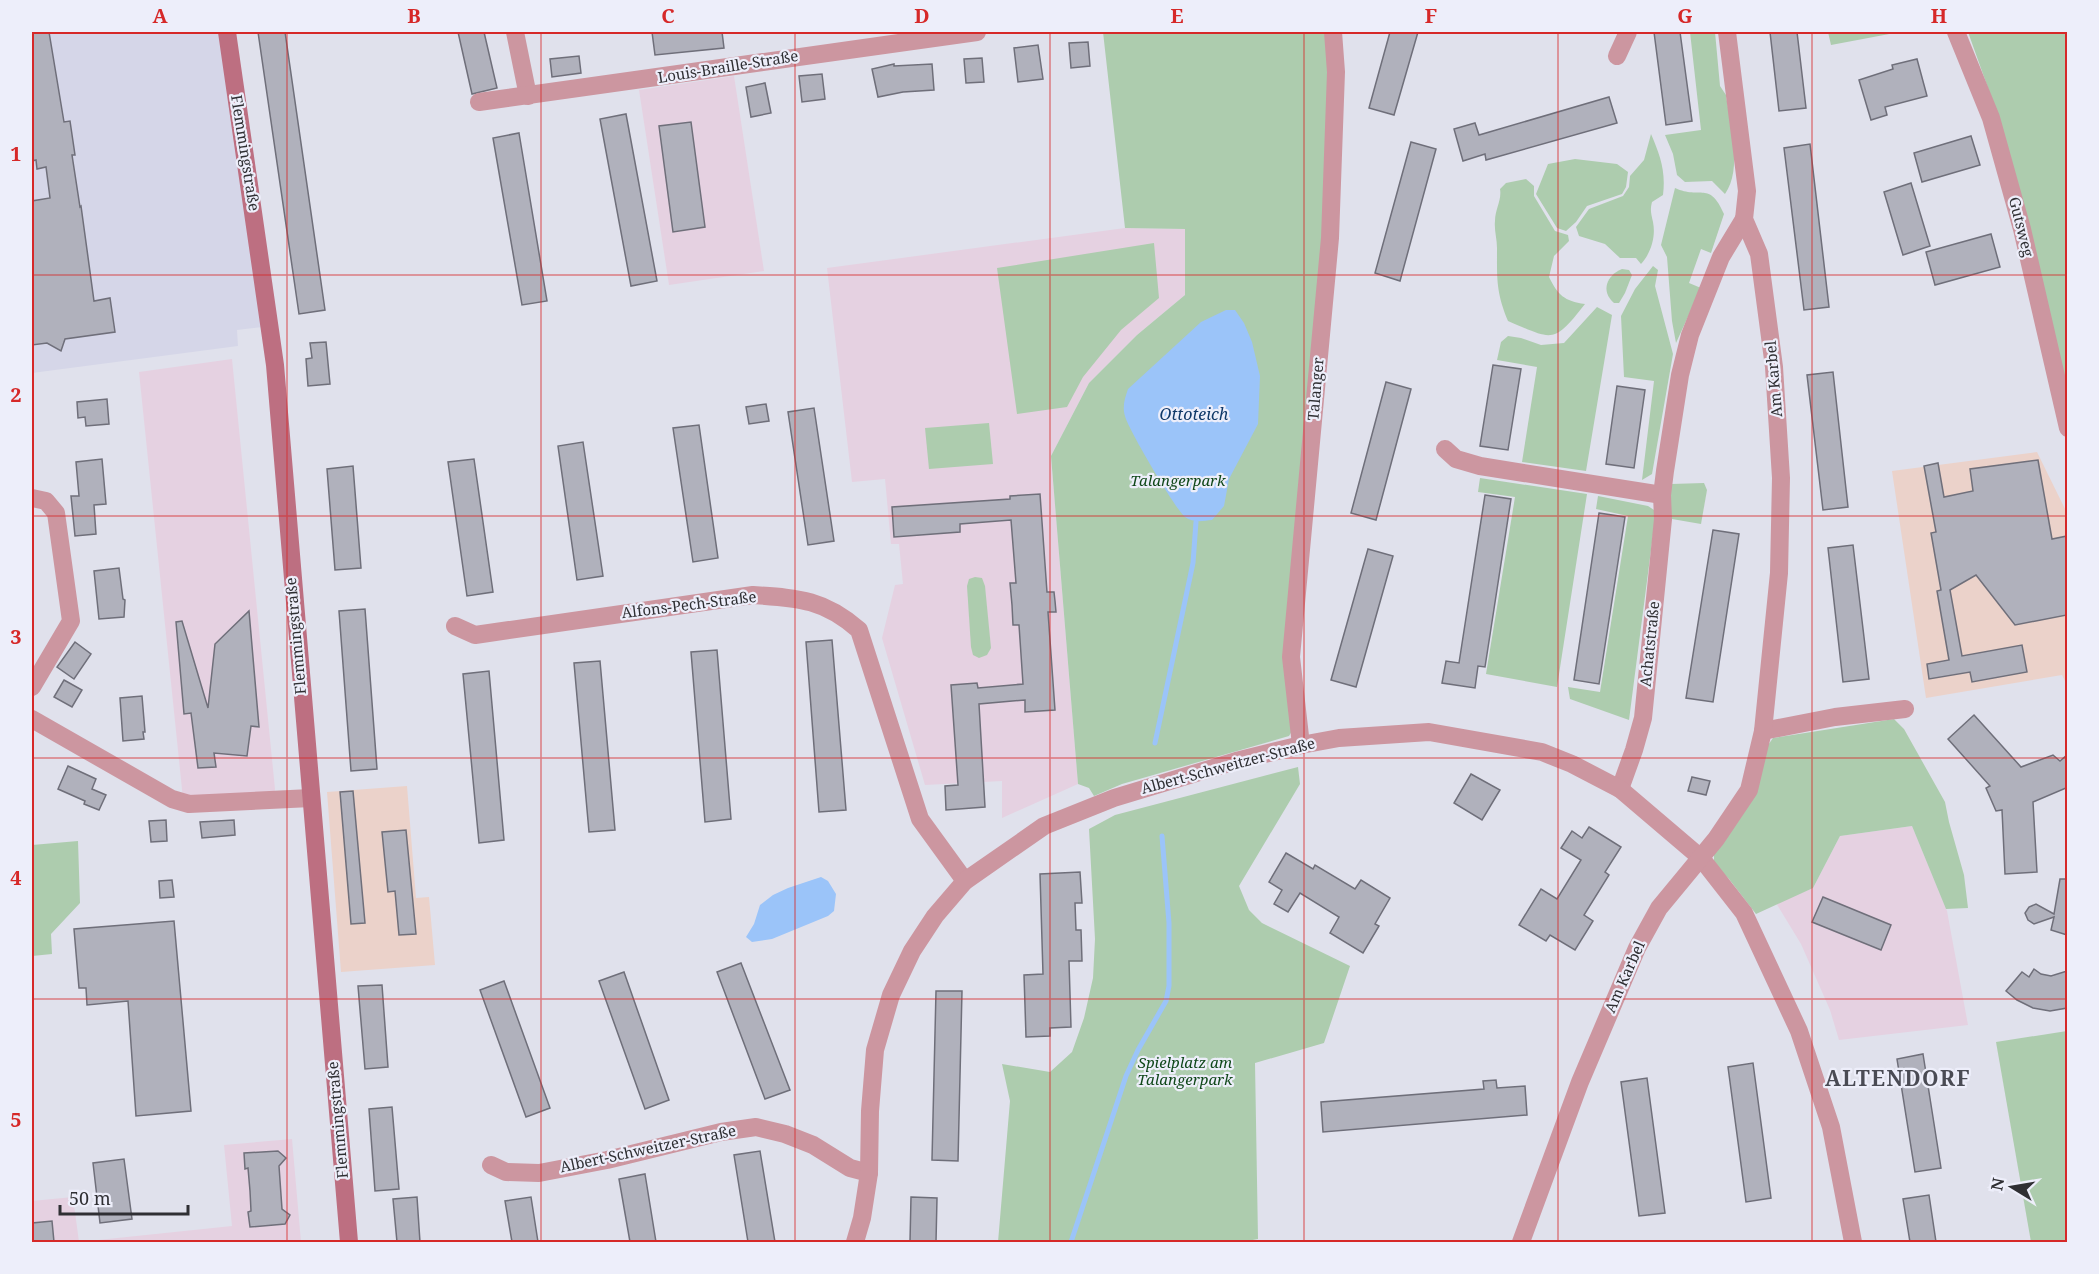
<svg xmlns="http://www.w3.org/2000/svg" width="2099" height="1274" viewBox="0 0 2099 1274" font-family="'Noto Serif',serif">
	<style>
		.built { fill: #d5d6e8 }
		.industrial { fill: #ebd2ca }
		.education { fill: #e5d1e1 }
		.green { fill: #adccae }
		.water { fill: #9bc4f9 }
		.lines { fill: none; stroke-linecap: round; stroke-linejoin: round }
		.stream { stroke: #9bc4f9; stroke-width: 5 }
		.building { fill: #b0b1bc; stroke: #6f6f7a; stroke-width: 1.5 }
		.street { stroke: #cc96a0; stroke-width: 18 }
		.secondary { stroke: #bd6f81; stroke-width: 18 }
		.grid { fill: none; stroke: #d62828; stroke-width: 1.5; stroke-opacity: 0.55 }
		.labels { text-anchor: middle; stroke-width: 4.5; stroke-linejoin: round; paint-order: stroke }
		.street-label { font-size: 15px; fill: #2f2f33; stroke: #edeefa }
		.park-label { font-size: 15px; font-style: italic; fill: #10481a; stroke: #edeefa }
		.water-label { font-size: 16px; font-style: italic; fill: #103868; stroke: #edeefa }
		.district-label { font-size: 21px; font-weight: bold; letter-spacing: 1.5px; fill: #4a4b54; stroke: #edeefa }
		.neatline { fill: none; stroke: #d62828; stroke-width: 2 }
		.grid-label { font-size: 20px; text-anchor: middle; font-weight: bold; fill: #d62828 }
	</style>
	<rect width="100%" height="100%" fill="#e0e1ec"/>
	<!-- built -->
	<path class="built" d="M32,32H227L270,326L237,330L238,346L32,373Z"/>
	<!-- industrial -->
	<g class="industrial">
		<path d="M2037,452L2067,513V685L2062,675L1926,698L1892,471Z"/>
		<path d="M407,786L416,898L429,897L435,965L341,972L327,792Z"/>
	</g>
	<!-- education -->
	<g class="education">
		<path d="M734,76L764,271L669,285L639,90Z"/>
		<path d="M1125,228L1186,229L1185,295L1137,335L1089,383L1051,456L1078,784L1002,818V781L925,785L882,638L895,585L903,584L899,544H891L885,479L852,482L827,268Z"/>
		<path d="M232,359L275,789L274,795L183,799L139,372Z"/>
		<path d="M1912,826L1947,911L1968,1025L1839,1040L1830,1010L1801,944L1776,903L1813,888L1840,836Z"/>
		<path d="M292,1139L301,1242H32V1201L73,1197L79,1242L232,1226L224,1145Z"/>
	</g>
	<!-- green -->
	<g class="green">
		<path d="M1103,32H1330L1332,73L1295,726L1289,736L1122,784L1094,796L1089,788L1078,784L1051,456L1089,383L1137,335L1185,295V229L1125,228Z"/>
		<path d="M1690,32H1715L1720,86L1726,95C1730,124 1743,169 1725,194L1712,181L1685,182L1677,175L1673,154L1665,135L1701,130Z"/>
		<path d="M1828,32H1900L1831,45Z"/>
		<path d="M1968,32H2067V406L1993,102Z"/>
		<path d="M1651,134C1660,155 1666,171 1663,195L1652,202C1650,210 1651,213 1653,222C1656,237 1651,253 1641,264L1636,258H1620L1605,244L1579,236L1576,227L1589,209L1623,196L1629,187L1630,176L1644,160Z"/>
		<path d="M1575,159L1617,164L1628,172L1626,187L1622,194L1587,206L1576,222L1566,231L1557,228L1536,194L1548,164Z"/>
		<path d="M1526,179L1534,186V196L1555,231L1568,235L1569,241L1554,256L1549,277C1558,295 1564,301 1585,304C1553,345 1553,340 1508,321C1496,292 1497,279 1497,248C1497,239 1494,230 1495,221C1495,209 1502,200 1500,189L1506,183Z"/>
		<path d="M1675,188C1701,200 1709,180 1724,214L1711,253L1701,249L1689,283L1701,288L1676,343L1672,321L1667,257L1661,245Z"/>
		<path d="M1154,243L1159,298L1121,330L1083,377L1067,407L1017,414L997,268Z"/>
		<path d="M1653,266L1658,270L1655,286L1673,354L1652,474L1642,480L1654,381L1624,377L1621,316L1635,289Z"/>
		<path d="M1622,269L1629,270L1632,275L1625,293L1619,303H1614C1600,291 1607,275 1622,269Z"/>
		<path d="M1597,307L1612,315L1586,471L1522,462L1537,367L1497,360L1501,342L1508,336L1521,338L1541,345L1564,343Z"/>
		<path d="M989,423L993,464L929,469L925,428Z"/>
		<path d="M1480,478L1587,494L1557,687L1486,674L1515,497L1478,492Z"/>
		<path d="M1704,483L1707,490L1701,524L1672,519L1669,516L1671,484Z"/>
		<path d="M1598,496L1648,506L1654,510L1655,519L1629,720L1570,699L1568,687L1600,692L1628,516L1596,509Z"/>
		<path d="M975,577L982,578L985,586L991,648L987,655L979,658L973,655L971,647L967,586L969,579Z"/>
		<path d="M1894,719L1904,729L1945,802L1949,822L1964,875L1968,908L1946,909L1912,826L1840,836L1813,888L1756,914L1729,879L1714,864V853L1766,748L1773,738Z"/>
		<path d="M1298,767L1300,784L1239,886L1249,910L1262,923L1350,966L1324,1043L1255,1063L1258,1239L1242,1242H998L1010,1101L1002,1064L1050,1072L1072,1052L1084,1018L1093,978L1095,939L1089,829L1115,815Z"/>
		<path d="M78,841L80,903L51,934L52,954L32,956V845Z"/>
		<path d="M2067,1031V1242H2031L1996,1042Z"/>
	</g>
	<!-- water -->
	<g class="water">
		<path d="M1226,310H1235L1244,323L1252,342L1260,376L1258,424L1229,479L1224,506L1212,520C1203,521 1193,523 1185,517C1176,510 1127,427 1125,416C1122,406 1125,398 1128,389L1201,322Z"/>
		<path d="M821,877L828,881L836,894L834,911L828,916L772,939L752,942L746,937L754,924L760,905L773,895L788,888Z"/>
	</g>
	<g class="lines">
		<!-- stream -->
		<g class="stream">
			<path d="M1155,743L1193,563L1196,522"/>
			<path d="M1071,1242L1126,1076L1138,1050L1166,1001L1169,986V923L1162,836"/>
		</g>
	</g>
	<!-- building -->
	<g class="building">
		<path d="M32,32H49L64,122L70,121L75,155H72L80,207L81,206L94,301L110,298L115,332L65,339L61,351L47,343L32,345V201L50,198L46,167L37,169L36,160L32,161Z"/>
		<path d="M258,32H285L325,310L299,314Z"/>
		<path d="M458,32H484L497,88L472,94Z"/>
		<path d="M652,32H722L724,48L655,55Z"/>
		<path d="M1390,32H1418L1394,115L1369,108Z"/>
		<path d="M1654,32H1680L1692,121L1666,125Z"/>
		<path d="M1770,32H1797L1806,108L1779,111Z"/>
		<path d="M1088,42L1090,66L1071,68L1069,43Z"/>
		<path d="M1038,45L1043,79L1018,82L1014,48Z"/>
		<path d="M579,56L581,73L552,77L550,59Z"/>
		<path d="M982,58L984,82L966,83L964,59Z"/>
		<path d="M1917,59L1927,96L1885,107L1887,115L1871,120L1859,80L1893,69L1892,65Z"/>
		<path d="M894,64V66L932,64L934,90L903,92L878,97L872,69Z"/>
		<path d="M822,74L825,99L802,102L799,76Z"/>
		<path d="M765,83L771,113L751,117L746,87Z"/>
		<path d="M1609,97L1617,123L1486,160L1485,154L1463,161L1454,129L1475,123L1479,135Z"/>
		<path d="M626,114L657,281L631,286L600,119Z"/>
		<path d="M691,122L705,227L673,232L659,126Z"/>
		<path d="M519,133L547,301L522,305L493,138Z"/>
		<path d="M1971,136L1980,165L1922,182L1914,153Z"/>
		<path d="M1411,142L1436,149L1400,281L1375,273Z"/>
		<path d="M1810,144L1829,307L1804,310L1784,148Z"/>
		<path d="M1911,183L1930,246L1903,255L1884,192Z"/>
		<path d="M1991,234L2000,267L1935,285L1926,252Z"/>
		<path d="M326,342L330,384L308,386L306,359L312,358L310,343Z"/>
		<path d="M1493,365L1521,369L1508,450L1480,446Z"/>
		<path d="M1833,372L1848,507L1823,510L1807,375Z"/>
		<path d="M1386,382L1411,389L1376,520L1351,513Z"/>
		<path d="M1617,386L1645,390L1634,468L1606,464Z"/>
		<path d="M107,399L109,424L86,426L85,417L78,418L77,402Z"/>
		<path d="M766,404L769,421L749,424L746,407Z"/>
		<path d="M814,408L834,541L808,545L788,412Z"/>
		<path d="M699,425L718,558L693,562L673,428Z"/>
		<path d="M583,442L603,576L577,580L558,446Z"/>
		<path d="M102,459L106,504L94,505L96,534L75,536L71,496H79L76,462Z"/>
		<path d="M474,459L493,592L467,596L448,462Z"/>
		<path d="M2038,460L2052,539L2067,536V615L2015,625L1976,575L1950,590L1962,656L2022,645L2027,672L1972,682L1970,672L1929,679L1927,664L1949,660L1937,591L1941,590L1931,533L1936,532L1924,466L1938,463L1944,497L1973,491L1970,469Z"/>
		<path d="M353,466L361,568L335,570L327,469Z"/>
		<path d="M1040,494L1047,592H1054L1055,601L1056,612H1048L1055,710L1025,712V700L979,704L985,807L946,810L945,786L958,785L951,685L977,683L978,688L1023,684L1019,625H1013L1012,605L1010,583H1016L1011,520L960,524V532L894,537L892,507L1010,499V496Z"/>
		<path d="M1485,495L1511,499L1485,667L1478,666L1475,688L1442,683L1446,661L1459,663Z"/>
		<path d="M1599,513L1625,517L1599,684L1574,680Z"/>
		<path d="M1713,530L1739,534L1713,702L1686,698Z"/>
		<path d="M1853,545L1869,679L1843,682L1828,548Z"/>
		<path d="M1368,549L1393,556L1356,687L1331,680Z"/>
		<path d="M119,568L123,599L125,600L124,617L99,619L94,571Z"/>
		<path d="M365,609L377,769L351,771L339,611Z"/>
		<path d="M249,611L259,727L251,726L247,756L214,753L216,767L198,768L191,713L184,714L176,622L182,621L208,708L215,644Z"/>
		<path d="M832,640L846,810L819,812L806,642Z"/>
		<path d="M75,642L91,654L74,679L57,667Z"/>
		<path d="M717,650L731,819L705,822L691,652Z"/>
		<path d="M600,661L615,830L589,832L574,663Z"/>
		<path d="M489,671L504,840L479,843L463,674Z"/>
		<path d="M64,680L82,690L72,707L54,697Z"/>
		<path d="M142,696L145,732H143L144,739L123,741L120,698Z"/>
		<path d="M1974,715L2021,767L2053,755L2060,761L2067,755L2066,788L2033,802L2037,872L2005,874L2002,810L1996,811L1986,788L1990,786L1948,739Z"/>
		<path d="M68,766L96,779L92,789L106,795L99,810L84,804L85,801L58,789Z"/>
		<path d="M1471,774L1500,790L1482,820L1454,803Z"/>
		<path d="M1692,777L1710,781L1706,795L1688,791Z"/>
		<path d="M353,791L365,923L351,924L340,792Z"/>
		<path d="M166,820L167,841L151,842L149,821Z"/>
		<path d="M234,820L235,835L202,838L200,822Z"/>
		<path d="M1589,827L1621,847L1605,872L1609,875L1584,915L1593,921L1575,950L1550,935L1546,941L1519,925L1541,889L1557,899L1581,860L1561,848L1572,831L1582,838Z"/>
		<path d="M406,830L416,934L399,935L395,891L388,892L382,832Z"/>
		<path d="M1286,853L1313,869L1315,865L1355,889L1361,880L1390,898L1375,924L1379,926L1363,953L1330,933L1339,917L1300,893L1288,912L1274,904L1282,890L1269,882Z"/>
		<path d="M1080,872L1082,903H1075L1076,930H1081L1082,961H1069L1071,1027L1050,1028V1036L1026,1037L1024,975L1043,974L1040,874Z"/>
		<path d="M2060,879H2067V935L2051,930L2054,917L2034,924L2028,920L2025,913L2029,907L2036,904L2054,914Z"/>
		<path d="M172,880L174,897L160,898L159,881Z"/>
		<path d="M1823,897L1891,925L1881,950L1812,922Z"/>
		<path d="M174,921L191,1111L136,1116L128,1001L87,1005L86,988H79L74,929Z"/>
		<path d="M741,963L790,1090L765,1099L717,972Z"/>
		<path d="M2034,969L2041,974L2051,976L2067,971V1008L2050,1011L2033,1008L2017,1000L2006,991L2022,972L2029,977Z"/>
		<path d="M624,972L669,1100L645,1109L599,981Z"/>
		<path d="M504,981L550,1108L526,1117L480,990Z"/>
		<path d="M382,985L388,1067L365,1069L358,986Z"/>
		<path d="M936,991H962L958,1161L932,1160Z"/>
		<path d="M1923,1054L1941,1168L1915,1172L1897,1059Z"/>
		<path d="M1753,1063L1771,1198L1746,1202L1728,1067Z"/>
		<path d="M1647,1078L1665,1213L1639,1216L1621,1082Z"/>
		<path d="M1496,1080L1497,1088L1525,1086L1527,1115L1323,1132L1321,1102L1484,1089L1483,1081Z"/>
		<path d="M392,1107L399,1189L375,1191L369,1109Z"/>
		<path d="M278,1151L286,1158L279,1166L282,1209L290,1215L285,1224L250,1227L248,1212L251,1211L250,1191L248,1168L245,1169L244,1153Z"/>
		<path d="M760,1151L775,1242H748L734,1155Z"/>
		<path d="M124,1159L132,1219L100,1223L93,1163Z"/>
		<path d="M645,1174L656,1242H630L619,1179Z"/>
		<path d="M1929,1195L1936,1242H1910L1903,1199Z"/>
		<path d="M417,1197L420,1242H397L393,1199Z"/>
		<path d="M531,1197L538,1242H512L505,1201Z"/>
		<path d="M911,1197L937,1198L936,1242H910Z"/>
		<path d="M52,1221L54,1242H32V1223Z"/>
	</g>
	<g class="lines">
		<!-- street -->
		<g class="street">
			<path d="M515,32L528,96"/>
			<path d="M1956,32L1991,118L2022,229L2068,428"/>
			<path d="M1617,56L1628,32"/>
			<path d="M479,102L977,32"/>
			<path d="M1445,449L1456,459L1480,466L1662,495"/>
			<path d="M32,498L46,501L56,513L71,621L32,687"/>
			<path d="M455,626L475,635L753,595C798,598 824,599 859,630L920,819L965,881"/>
			<path d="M32,719L172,799L189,804L311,798"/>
			<path d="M1763,731L1835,717L1905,709"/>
			<path d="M1301,745L1291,657L1330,238L1336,72L1333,32"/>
			<path d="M1620,789L1634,750L1643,718L1663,519L1662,495L1665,471L1680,375L1690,335L1721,257L1744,219"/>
			<path d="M491,1165L506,1172L539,1173L607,1160L721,1132L756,1127L785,1134L813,1145L850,1168L869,1173"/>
			<path d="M855,1242L862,1218L869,1173L870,1111L875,1050L891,995L912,951L935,916L965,881L1044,826L1114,798L1236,761L1301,745L1339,738L1429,732L1542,752L1572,764L1620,789L1701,858L1744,913L1799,1031L1831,1127L1853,1242"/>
			<path d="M1521,1242L1580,1082L1637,948L1659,908L1716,839L1749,790L1763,731L1779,573L1781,478L1774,367L1759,254L1744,219L1747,191L1727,32"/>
		</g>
		<!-- secondary -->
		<path class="secondary" d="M227,32L275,365L349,1242"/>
	</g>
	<!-- grid -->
	<path class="grid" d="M287,32V1242M541,32V1242M795,32V1242M1050,32V1242M1304,32V1242M1558,32V1242M1812,32V1242M32,275H2068M32,516H2068M32,758H2068M32,999H2068"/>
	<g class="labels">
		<!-- street labels -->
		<g class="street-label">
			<text transform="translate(728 67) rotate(-9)" y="5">Louis-Braille-Straße</text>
			<text transform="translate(245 153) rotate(81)" y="5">Flemmingstraße</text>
			<text transform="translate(2021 227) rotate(76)" y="5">Gutsweg</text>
			<text transform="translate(1774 379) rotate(-95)" y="5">Am Karbel</text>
			<text transform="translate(1316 389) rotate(-85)" y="5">Talanger</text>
			<text transform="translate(689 605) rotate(-7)" y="5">Alfons-Pech-Straße</text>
			<text transform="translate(296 636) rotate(-95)" y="5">Flemmingstraße</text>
			<text transform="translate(1650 644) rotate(-84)" y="5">Achatstraße</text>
			<text transform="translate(1228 766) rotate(-15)" y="5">Albert-Schweitzer-Straße</text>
			<text transform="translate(1625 977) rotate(-66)" y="5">Am Karbel</text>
			<text transform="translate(338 1120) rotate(-95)" y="5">Flemmingstraße</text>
			<text transform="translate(648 1149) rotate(-12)" y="5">Albert-Schweitzer-Straße</text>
		</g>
		<!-- park labels -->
		<g class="park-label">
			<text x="1178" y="486">Talangerpark</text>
			<text x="1185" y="1068">Spielplatz am<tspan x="1185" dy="17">Talangerpark</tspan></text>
		</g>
		<!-- water labels -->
		<g class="water-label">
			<text x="1194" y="420">Ottoteich</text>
		</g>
		<!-- district labels -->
		<g class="district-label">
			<text x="1898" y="1086">ALTENDORF</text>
		</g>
	</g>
	<!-- border -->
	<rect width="2099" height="1274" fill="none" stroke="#edeefa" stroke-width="66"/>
	<!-- north arrow -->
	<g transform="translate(2012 1187) rotate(281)" stroke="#edeefa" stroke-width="4.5" paint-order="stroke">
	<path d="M0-4.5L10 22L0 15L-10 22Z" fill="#2f2f33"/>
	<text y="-9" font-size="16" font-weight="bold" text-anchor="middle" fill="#2f2f33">N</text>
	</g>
	<!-- scale -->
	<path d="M60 1205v9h128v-9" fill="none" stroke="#2f2f33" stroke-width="3"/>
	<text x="69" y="1205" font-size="18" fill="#2f2f33" stroke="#edeefa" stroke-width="4.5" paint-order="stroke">50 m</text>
	<rect x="33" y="33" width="2033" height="1208" class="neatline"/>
	<g class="grid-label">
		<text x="160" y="23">A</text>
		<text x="414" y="23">B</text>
		<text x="668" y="23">C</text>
		<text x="922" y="23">D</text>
		<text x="1177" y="23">E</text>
		<text x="1431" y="23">F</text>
		<text x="1685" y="23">G</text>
		<text x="1939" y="23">H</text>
		<text x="16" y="161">1</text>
		<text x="16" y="402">2</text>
		<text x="16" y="644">3</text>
		<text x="16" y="885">4</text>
		<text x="16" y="1127">5</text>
	</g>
</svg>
